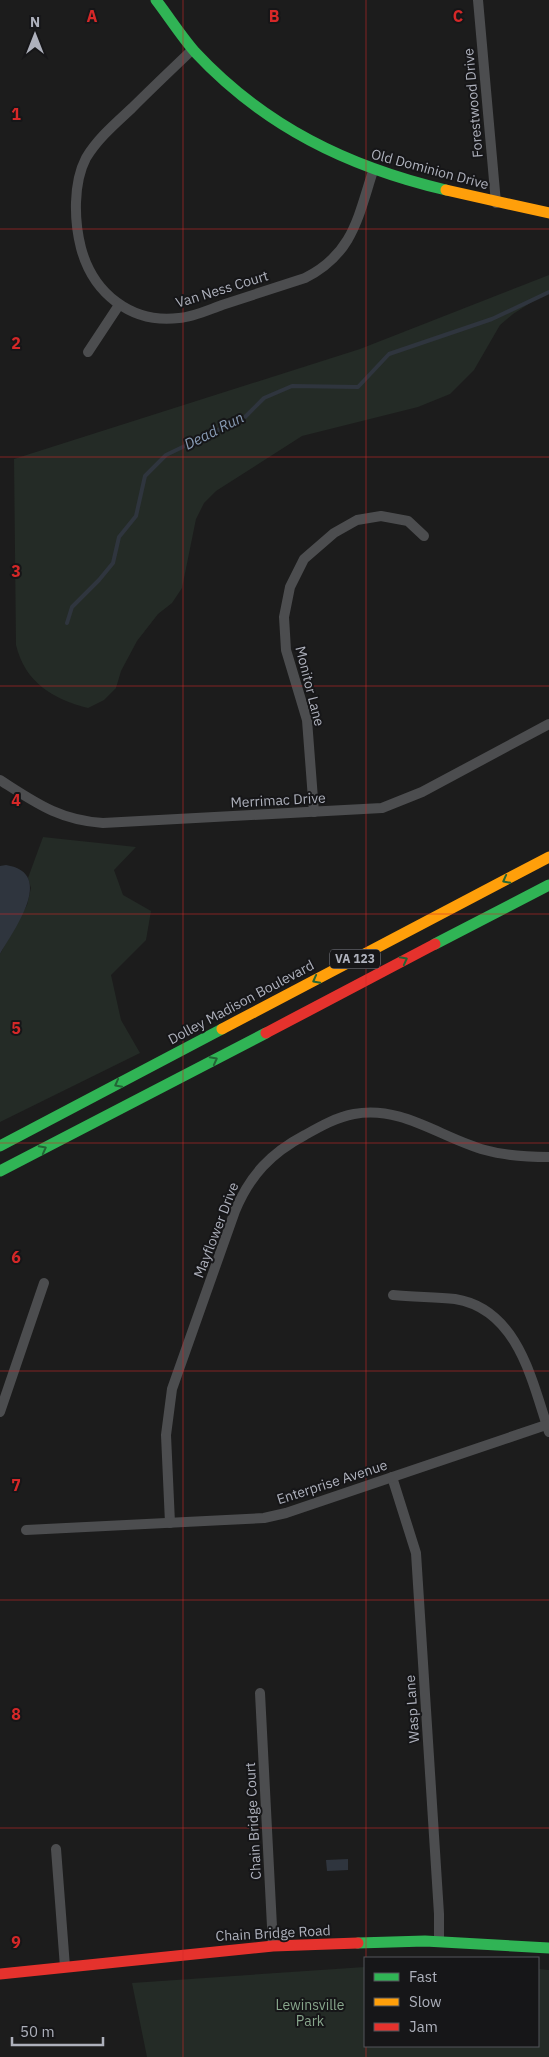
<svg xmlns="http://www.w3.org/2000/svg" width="549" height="2057" viewBox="0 0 549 2057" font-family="'IBM Plex Sans',sans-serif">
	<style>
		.green { fill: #242b26 }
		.water { fill: #2f353e }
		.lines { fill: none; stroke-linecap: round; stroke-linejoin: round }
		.stream { stroke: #2f353e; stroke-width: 4 }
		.street { stroke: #4c4d4f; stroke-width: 10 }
		.fast { stroke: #30b455; stroke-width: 11 }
		.slow { stroke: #ff9f0a; stroke-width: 11 }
		.jam { stroke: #e5322d; stroke-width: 11 }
		.oneway { stroke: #236536 }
		.grid { fill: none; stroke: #d62828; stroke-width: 1; stroke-opacity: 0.55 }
		.labels { text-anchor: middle; stroke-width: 4; stroke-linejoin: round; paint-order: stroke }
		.shield { fill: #161618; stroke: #80828b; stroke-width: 1 }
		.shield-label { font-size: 12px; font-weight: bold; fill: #aeb1bc }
		.street-label { font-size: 14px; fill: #aeb1bc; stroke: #161618 }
		.park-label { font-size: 14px; fill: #87a58b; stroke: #161618 }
		.water-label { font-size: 15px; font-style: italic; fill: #889bb4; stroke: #161618 }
		.grid-label { font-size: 16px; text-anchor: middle; font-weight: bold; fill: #d62828; stroke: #161618; stroke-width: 4; stroke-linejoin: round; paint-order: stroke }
	</style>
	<rect width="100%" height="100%" fill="#1c1c1c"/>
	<!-- green -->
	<g class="green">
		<path d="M549,275V293L541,296L513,314L500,325L474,370L450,394L418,407L302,436L216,491L204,503L196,519L182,588L172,603L158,614L137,641L121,671L116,688L104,700L88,708C52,699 25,682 16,645L14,459L360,349Z"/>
		<path d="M43,837L136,847L114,870L123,895L151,911L146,940L111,975L121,1020L140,1053L0,1122V954L27,905L31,888L28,878Z"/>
		<path d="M365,1967V2046H538V1969L549,1970V2057H147L132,1983Z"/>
	</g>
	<!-- water -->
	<g class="water">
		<path d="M6,865C57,873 13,931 0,954V866Z"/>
		<path d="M348,1859V1870L327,1871L326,1860Z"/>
	</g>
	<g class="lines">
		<!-- stream -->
		<path class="stream" d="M67,623L72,607L99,580L113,563L119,537L136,516L145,476L166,455L245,417L264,398L292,386L358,387L389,354L492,319L549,292"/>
		<!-- street -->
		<g class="street">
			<path d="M478,0L496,203"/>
			<path d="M192,50C172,69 152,88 132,108C116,123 98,138 86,158C73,183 74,221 81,248C93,293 131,324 179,318C193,317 208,310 222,305C250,296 278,287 305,278C353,254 358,217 373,171"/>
			<path d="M88,352L119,305"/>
			<path d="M0,780C36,803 59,820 103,823L382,808L422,792L549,724"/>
			<path d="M314,812L307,720L286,650L284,617L290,587L304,559L334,533L357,520L381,516L408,521L424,536"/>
			<path d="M393,1295C413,1297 435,1297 455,1299C518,1309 532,1381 549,1432"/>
			<path d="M0,1412L44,1283"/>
			<path d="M392,1477L416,1553L439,1914V1942"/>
			<path d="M170,1523L166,1435L172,1389L235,1211C250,1175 271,1153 305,1135C321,1126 337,1117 354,1114C402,1105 441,1138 485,1150C506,1156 527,1157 549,1157"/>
			<path d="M26,1530L264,1518L286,1513L549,1424"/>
			<path d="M260,1693L273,1946"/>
			<path d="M56,1849L65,1967"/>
		</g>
		<!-- fast -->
		<g class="fast">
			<path d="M156,0C169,17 181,36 195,52C264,126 348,167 446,190"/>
			<path d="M435,944L549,885"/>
			<path d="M0,1146L222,1029"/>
			<path d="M0,1171L266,1033"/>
			<path d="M358,1943L425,1941L549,1948"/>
		</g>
		<!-- slow -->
		<g class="slow">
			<path d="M446,190L549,213"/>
			<path d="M222,1029L549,857"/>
		</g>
		<!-- jam -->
		<g class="jam">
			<path d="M266,1033L435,944"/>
			<path d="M0,1974L273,1946L358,1943"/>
		</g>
	</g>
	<!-- one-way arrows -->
	<defs><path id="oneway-chevron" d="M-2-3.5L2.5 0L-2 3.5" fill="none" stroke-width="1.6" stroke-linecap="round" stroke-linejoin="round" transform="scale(1.25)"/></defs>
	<g class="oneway">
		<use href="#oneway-chevron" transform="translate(506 880) rotate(152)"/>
		<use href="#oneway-chevron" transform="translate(404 960) rotate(-28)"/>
		<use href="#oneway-chevron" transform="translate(316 980) rotate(152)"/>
		<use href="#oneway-chevron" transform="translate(214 1060) rotate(-28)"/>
		<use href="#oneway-chevron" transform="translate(118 1084) rotate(152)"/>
		<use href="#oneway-chevron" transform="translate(43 1149) rotate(-28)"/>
	</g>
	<!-- grid -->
	<path class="grid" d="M183,0V2057M366,0V1958M0,229H549M0,457H549M0,686H549M0,914H549M0,1143H549M0,1371H549M0,1600H549M0,1828H549M366,2046V2057"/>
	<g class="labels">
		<!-- shield labels -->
		<rect class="shield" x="330" y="949.5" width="50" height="19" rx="4"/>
		<g class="shield-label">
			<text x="355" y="963">VA 123</text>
		</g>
		<!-- street labels -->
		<g class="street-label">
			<text transform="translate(473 103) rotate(-95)" y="5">Forestwood Drive</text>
			<text transform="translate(430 169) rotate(15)" y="5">Old Dominion Drive</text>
			<text transform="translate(222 289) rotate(-17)" y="5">Van Ness Court</text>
			<text transform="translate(310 686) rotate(76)" y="5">Monitor Lane</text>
			<text transform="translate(278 800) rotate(-3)" y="5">Merrimac Drive</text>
			<text transform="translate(241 1002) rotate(-28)" y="5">Dolley Madison Boulevard</text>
			<text transform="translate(216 1230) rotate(-69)" y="5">Mayflower Drive</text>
			<text transform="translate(332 1482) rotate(-18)" y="5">Enterprise Avenue</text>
			<text transform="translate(412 1709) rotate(-94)" y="5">Wasp Lane</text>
			<text transform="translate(253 1821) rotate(-93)" y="5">Chain Bridge Court</text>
			<text transform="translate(273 1933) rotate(-3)" y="5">Chain Bridge Road</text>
		</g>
		<!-- park labels -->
		<g class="park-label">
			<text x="310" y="2010">Lewinsville<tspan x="310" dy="16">Park</tspan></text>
		</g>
		<!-- water labels -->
		<g class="water-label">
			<text transform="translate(214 431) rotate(-27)" y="5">Dead Run</text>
		</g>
	</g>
	<g class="grid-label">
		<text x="92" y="22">A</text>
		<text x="274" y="22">B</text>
		<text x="458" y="22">C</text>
		<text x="16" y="120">1</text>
		<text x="16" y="349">2</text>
		<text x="16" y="577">3</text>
		<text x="16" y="806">4</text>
		<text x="16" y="1034">5</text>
		<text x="16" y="1263">6</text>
		<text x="16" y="1491">7</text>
		<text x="16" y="1720">8</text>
		<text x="16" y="1948">9</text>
	</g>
	<!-- legend -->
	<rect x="364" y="1957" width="175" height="90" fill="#161618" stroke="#53545a"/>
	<rect x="374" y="1973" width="25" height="8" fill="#30b455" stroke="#53545a"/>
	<text x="409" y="1982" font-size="15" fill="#aeb1bc">Fast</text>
	<rect x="374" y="1998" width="25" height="8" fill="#ff9f0a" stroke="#53545a"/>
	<text x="409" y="2007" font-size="15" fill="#aeb1bc">Slow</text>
	<rect x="374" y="2023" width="25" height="8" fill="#e5322d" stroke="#53545a"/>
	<text x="409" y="2032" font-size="15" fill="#aeb1bc">Jam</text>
	<!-- north arrow -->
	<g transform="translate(35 35)" stroke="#161618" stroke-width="4" paint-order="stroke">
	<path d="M0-4L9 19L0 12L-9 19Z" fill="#aeb1bc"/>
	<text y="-8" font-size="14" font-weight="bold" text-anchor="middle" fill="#aeb1bc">N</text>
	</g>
	<!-- scale -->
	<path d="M12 2037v8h91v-8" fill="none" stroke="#aeb1bc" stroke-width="2.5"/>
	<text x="20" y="2037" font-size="15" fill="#aeb1bc" stroke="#161618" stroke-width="4" paint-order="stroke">50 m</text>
</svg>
